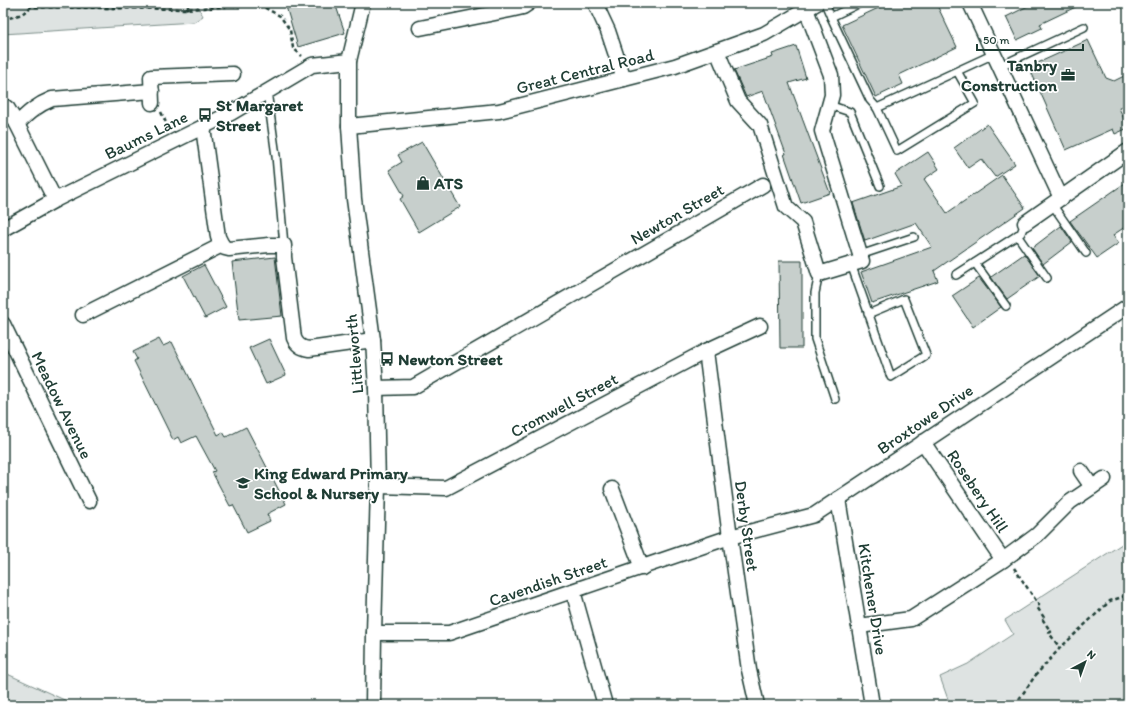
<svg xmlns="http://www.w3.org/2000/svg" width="1131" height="708" viewBox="0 0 1131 708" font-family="Itim,sans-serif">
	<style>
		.green { fill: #dee3e2; stroke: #7e908b }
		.building { fill: #c7cfcc; stroke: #1f3d34 }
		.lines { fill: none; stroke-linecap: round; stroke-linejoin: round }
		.service-casing { stroke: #1f3d34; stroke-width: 10 }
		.minor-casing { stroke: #1f3d34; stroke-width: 17 }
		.path { stroke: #1f3d34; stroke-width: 2.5; stroke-dasharray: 4 3; stroke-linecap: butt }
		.service { stroke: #fff; stroke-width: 7 }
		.minor { stroke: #fff; stroke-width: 14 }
		.labels { text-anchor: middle; stroke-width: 3.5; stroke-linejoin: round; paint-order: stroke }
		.poi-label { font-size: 17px; font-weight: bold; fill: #1f3d34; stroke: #fff; text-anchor: start }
		.street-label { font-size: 17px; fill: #1f3d34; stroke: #fff }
	</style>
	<rect width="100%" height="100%" fill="#fff"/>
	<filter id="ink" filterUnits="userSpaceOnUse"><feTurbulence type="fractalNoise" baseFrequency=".025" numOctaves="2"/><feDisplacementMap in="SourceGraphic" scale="8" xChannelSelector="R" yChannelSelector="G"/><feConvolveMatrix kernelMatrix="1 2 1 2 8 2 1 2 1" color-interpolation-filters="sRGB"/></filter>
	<g filter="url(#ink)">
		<!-- green -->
		<g class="green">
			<path d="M3,3H196L203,16L194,22L3,34Z"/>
			<path d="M1128,540V705H950L940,677L968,664L1013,634L1005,620Z"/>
			<path d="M3,672L71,703L75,705H3Z"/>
		</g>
		<!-- building -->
		<g class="building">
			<path d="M285,3H335L345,33L298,47Z"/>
			<path d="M889,3H936L957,47L899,75L903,84L876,97L842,25Z"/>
			<path d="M1034,3H1084L1040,24L1042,28L1017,40L1006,17Z"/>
			<path d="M1088,40L1106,78L1114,81L1128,74V104L1119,108L1128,128L1115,134L1113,129L1066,150L1029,67Z"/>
			<path d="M796,46L806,78L789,83L830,193L801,203L784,154H786L763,91L746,97L734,70L773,57L772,54Z"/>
			<path d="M987,124L1015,164L995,177L981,159L968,168L954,148Z"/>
			<path d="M422,142L460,207L419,232L400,199L404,196L389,170L402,162L398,155Z"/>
			<path d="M928,152L939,169L924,179L947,213L1002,175L1025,208L934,271L938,281L872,303L861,272L932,247L916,223L865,241L853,203L902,186L895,174Z"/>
			<path d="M1128,181V225L1113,235L1119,243L1097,258L1070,221Z"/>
			<path d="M1061,226L1072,242L1043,264L1032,248Z"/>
			<path d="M1024,254L1040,276L1007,299L991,277Z"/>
			<path d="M275,257L282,316L239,320L232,262Z"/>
			<path d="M779,261H802V348H780Z"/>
			<path d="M204,265L226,307L205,318L183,276Z"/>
			<path d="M979,278L1001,307L973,327L952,296Z"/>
			<path d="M159,339L163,346L172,342L218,435L223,432L226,437L246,427L286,504L267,514L270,521L247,532L233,505L230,506L212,472L215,471L196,436L181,443L178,437L173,440L134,361L137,359L133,352Z"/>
			<path d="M269,339L286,375L266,384L249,348Z"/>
		</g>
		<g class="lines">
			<defs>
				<g id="service">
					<path d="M825,3L831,17L860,3"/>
					<path d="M831,17L870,100L877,108"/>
					<path d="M1000,66L1084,27"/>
					<path d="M957,71L975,103L897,151L877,108L994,54"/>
					<path d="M267,91L276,156L284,245"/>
					<path d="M829,105L850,112L880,186"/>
					<path d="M1052,204L1086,253"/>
					<path d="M1017,235L1047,278"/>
					<path d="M860,255L914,237"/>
					<path d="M975,263L1006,306"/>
					<path d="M851,264L891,377L926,355L904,299L868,314"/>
					<path d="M819,274L815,293V339L835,399"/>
					<path d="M956,275L1021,233L1025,223"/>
				</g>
				<g id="minor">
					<path d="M363,3L349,61V126L354,199L373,340L376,388L378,486L374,633L373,705"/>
					<path d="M595,3L608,31L624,79"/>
					<path d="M970,3L1061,198"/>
					<path d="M420,28L510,10L523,7L529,3"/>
					<path d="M717,51L738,101L760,125L786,207L803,222L819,274L862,261L822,131L832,95L831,75L806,9"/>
					<path d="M152,103L151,77L233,74"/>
					<path d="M3,105L8,109L17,124C28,113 37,105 52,99L152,91"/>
					<path d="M17,124L55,200"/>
					<path d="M349,126L499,111L675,66L764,34L817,3"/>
					<path d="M203,127L218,237L222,245"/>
					<path d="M1025,223L1128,151"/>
					<path d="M3,229L55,200L231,113L312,65L349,61"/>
					<path d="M222,245L225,248L229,249L269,245H284V257L294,338C297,345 301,348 309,349L373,340"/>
					<path d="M83,315L222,245"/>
					<path d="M3,324L89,501"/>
					<path d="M706,351L730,537L749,670L757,705"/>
					<path d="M376,388L413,387L763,185"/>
					<path d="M923,442L1003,560"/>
					<path d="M1081,471L1092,487"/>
					<path d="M378,486L446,488L706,351L760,326"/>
					<path d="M612,489L642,568"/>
					<path d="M838,499L872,705"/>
					<path d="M573,591L605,705"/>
					<path d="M859,626L911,619L1003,560L1037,535L1070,502L1104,479"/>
					<path d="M374,633H449L730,537L814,515L1128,306"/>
				</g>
			</defs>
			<!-- service casing -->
			<use href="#service" class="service-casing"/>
			<!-- minor casing -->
			<use href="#minor" class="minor-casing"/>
			<!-- path -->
			<g class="path">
				<path d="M30,3L31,7"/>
				<path d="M186,9L192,3"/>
				<path d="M3,20L22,14L31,7L185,9L260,5L280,16L290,30L293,48L302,56"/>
				<path d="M161,112L169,129"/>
				<path d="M1014,568L1039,605L1037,607L1045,619L1043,620L1051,632L1049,633L1060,648"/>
				<path d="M1015,705L1035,676L1060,648L1110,601L1128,595"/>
			</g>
			<!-- service -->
			<use href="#service" class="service"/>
			<!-- minor -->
			<use href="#minor" class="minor"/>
		</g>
	</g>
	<!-- icons -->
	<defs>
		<symbol id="office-bare" viewBox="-9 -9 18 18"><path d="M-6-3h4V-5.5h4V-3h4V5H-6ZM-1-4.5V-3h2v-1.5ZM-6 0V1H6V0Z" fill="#1f3d34" stroke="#fff" stroke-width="2.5" paint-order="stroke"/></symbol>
		<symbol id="bus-bare" viewBox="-9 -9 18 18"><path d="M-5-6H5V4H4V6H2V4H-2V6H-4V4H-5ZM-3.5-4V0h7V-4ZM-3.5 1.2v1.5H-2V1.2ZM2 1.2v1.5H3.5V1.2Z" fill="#1f3d34" stroke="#fff" stroke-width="2.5" paint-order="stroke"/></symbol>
		<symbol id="shop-bare" viewBox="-9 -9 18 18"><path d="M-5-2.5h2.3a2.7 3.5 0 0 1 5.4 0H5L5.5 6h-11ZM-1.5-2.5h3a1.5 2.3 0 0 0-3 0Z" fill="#1f3d34" stroke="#fff" stroke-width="2.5" paint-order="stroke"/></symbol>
		<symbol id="school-bare" viewBox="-9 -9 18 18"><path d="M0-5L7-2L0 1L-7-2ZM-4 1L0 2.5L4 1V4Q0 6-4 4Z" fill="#1f3d34" stroke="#fff" stroke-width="2.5" paint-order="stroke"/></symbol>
	</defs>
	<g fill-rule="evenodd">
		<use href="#office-bare" x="1058" y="65" width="20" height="20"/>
		<use href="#bus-bare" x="195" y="105" width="20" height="20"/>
		<use href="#shop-bare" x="413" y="173" width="20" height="20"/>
		<use href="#bus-bare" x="377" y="349" width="20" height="20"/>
		<use href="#school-bare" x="233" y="473" width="20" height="20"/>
	</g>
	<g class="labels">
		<!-- poi labels -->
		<g class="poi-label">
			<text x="1057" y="71" text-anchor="end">Tanbry<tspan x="1057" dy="20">Construction</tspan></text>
			<text x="216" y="111">St Margaret<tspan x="216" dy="20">Street</tspan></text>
			<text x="434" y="189">ATS</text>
			<text x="398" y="365">Newton Street</text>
			<text x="254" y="479">King Edward Primary<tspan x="254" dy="20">School &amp; Nursery</tspan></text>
		</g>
		<!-- street labels -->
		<g class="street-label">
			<text transform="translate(585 71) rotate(-14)" y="6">Great Central Road</text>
			<text transform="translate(146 135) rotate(-26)" y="6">Baums Lane</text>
			<text transform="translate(677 214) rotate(-30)" y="6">Newton Street</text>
			<text transform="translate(354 354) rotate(-95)" y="6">Littleworth</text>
			<text transform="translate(62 405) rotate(64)" y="6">Meadow Avenue</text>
			<text transform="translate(564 405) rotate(-28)" y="6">Cromwell Street</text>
			<text transform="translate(925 419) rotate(-34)" y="6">Broxtowe Drive</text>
			<text transform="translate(978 491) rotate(56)" y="6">Rosebery Hill</text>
			<text transform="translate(747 526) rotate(82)" y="6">Derby Street</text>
			<text transform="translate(548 581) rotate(-19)" y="6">Cavendish Street</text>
			<text transform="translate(873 599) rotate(81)" y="6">Kitchener Drive</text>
		</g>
	</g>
	<!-- margin -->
	<rect width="1131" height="708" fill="none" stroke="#fff" stroke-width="16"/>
	<rect x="8" y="8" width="1115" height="692" fill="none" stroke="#1f3d34" stroke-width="1.5" filter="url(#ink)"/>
	<!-- north arrow -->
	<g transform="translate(1085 662) rotate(41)" stroke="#ffffff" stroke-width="3" paint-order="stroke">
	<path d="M0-3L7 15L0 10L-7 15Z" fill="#1f3d34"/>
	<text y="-6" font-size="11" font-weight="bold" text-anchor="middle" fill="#1f3d34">N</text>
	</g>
	<!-- scale -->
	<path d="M977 44v6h106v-6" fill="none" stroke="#1f3d34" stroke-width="2"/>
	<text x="983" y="44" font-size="12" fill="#1f3d34" stroke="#ffffff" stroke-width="3" paint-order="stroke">50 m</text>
</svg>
